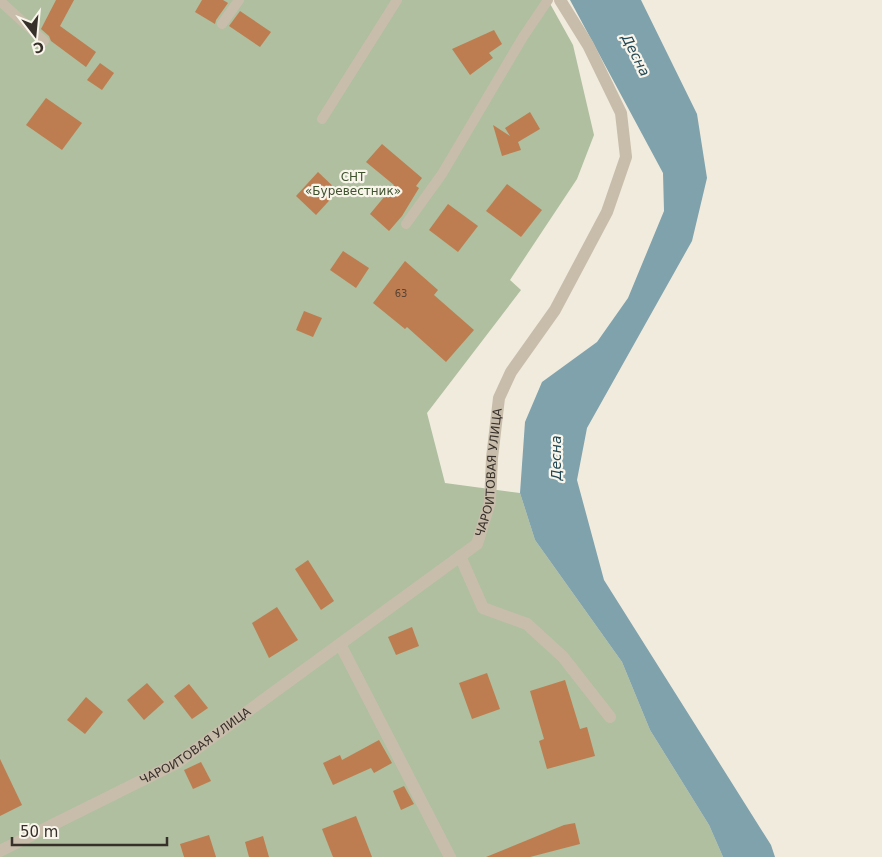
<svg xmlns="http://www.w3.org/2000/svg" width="882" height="857" viewBox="0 0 882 857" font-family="'DejaVu Sans',sans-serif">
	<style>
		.green { fill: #afbf9f }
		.water { fill: #7fa2ac }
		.building { fill: #bd7d50 }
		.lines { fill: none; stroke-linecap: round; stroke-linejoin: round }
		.lane { stroke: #c8bdab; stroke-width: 10 }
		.street { stroke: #c8bdab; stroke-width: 12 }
		.labels { text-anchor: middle; stroke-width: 4.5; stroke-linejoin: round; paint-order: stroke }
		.number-label { font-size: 10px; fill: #584334 }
		.park-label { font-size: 12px; fill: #40532f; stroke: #f9f5eb }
		.street-label { font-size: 12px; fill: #37302a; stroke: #f9f5eb }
		.water-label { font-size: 14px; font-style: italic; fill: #224955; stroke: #f9f5eb }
	</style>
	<rect width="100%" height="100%" fill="#f1ebde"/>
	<!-- green -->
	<path class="green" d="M0,0H548L573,45L594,135L577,179L510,280L521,290L427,413L445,483L520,493L535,540L622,662L650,730L709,825L723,857H0Z"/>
	<!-- water -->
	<path class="water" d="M570,0H641L697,114L707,178L692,241L587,428L577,480L604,580L771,845L775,857H723L709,825L650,730L622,662L535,540L520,493L525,422L542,382L597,342L628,298L664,211L663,173Z"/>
	<!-- building -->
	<g class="building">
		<path d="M56,0H74L60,26L96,52L86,67L51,41L49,36L41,29Z"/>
		<path d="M202,0H223L228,3L216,20L215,24L195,12Z"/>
		<path d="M240,11L271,32L260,47L229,26Z"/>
		<path d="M494,30L502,44L489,53L493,58L470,75L452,49Z"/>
		<path d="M100,63L114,73L102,90L87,80Z"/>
		<path d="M46,98L82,123L62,150L26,125Z"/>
		<path d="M530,112L540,129L518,142L521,150L502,156L493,125L510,136L505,128Z"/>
		<path d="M382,144L422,178L416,186L419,188L402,216L389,231L370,214L394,185L366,162Z"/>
		<path d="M318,172L338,191L316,215L296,196Z"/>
		<path d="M507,184L542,210L521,237L486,211Z"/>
		<path d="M448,204L478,226L458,252L429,230Z"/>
		<path d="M343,251L369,268L356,288L330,270Z"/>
		<path d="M405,261L438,290L434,295L474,330L446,362L407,327L405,329L373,303Z"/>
		<path d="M304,311L322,318L313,337L296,330Z"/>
		<path d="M308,560L334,601L321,610L295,569Z"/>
		<path d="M277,607L298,640L269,658L252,623Z"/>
		<path d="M412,627L419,646L396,655L388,637Z"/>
		<path d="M487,673L500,709L472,719L459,683Z"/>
		<path d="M565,680L580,729L587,727L595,756L547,769L539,741L544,739L530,691Z"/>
		<path d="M147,683L164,702L144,720L127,700Z"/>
		<path d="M189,684L208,708L192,719L174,696Z"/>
		<path d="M86,697L103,712L85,734L67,720Z"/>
		<path d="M379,740L392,763L374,773L371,768L333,785L323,763L340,755L342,760Z"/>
		<path d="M0,759L22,805L0,816Z"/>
		<path d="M201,762L211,781L193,789L184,770Z"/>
		<path d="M404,786L414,804L401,810L393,791Z"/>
		<path d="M356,816L372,857H333L322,829Z"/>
		<path d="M575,823L580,844L530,857H486L564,825Z"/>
		<path d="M209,835L216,857H184L180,844Z"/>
		<path d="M263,836L269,857H249L245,842Z"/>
	</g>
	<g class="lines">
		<!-- lane -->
		<g class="lane">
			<path d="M0,1L44,41"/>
			<path d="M222,24L239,0"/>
			<path d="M322,119L397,0"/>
			<path d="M406,224L442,174L523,37L548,0"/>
		</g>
		<!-- street -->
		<g class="street">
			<path d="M460,556L483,608L527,624L563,657L610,717"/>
			<path d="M340,644L450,857"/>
			<path id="s1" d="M0,851L177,763L477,544L490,502L492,458L499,398L511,372L555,310L607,212L626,157L621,113L588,45L560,0"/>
		</g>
	</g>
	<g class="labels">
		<!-- number labels -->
		<g class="number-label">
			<text x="401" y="297">63</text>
		</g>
		<!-- park labels -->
		<g class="park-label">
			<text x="353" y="181">СНТ<tspan x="353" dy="14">«Буревестник»</tspan></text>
		</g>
		<!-- street labels -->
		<g class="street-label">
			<text dy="4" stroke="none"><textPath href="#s1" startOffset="642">ЧАРОИТОВАЯ УЛИЦА</textPath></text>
			<text dy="4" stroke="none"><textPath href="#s1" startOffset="222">ЧАРОИТОВАЯ УЛИЦА</textPath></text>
		</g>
		<!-- water labels -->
		<g class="water-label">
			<text transform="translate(636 55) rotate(63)" y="5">Десна</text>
			<text transform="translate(556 458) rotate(-90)" y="5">Десна</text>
		</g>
	</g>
	<!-- north arrow -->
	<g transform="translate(35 35) rotate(164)" stroke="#f9f5eb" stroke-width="4" paint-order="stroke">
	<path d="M0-4L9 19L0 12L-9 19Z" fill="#37302a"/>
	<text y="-8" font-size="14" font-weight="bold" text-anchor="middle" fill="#37302a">С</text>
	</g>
	<!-- scale -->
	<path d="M12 837v8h155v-8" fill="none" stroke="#37302a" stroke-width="2.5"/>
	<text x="20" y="837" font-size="15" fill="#37302a" stroke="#f9f5eb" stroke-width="4" paint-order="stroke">50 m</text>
</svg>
